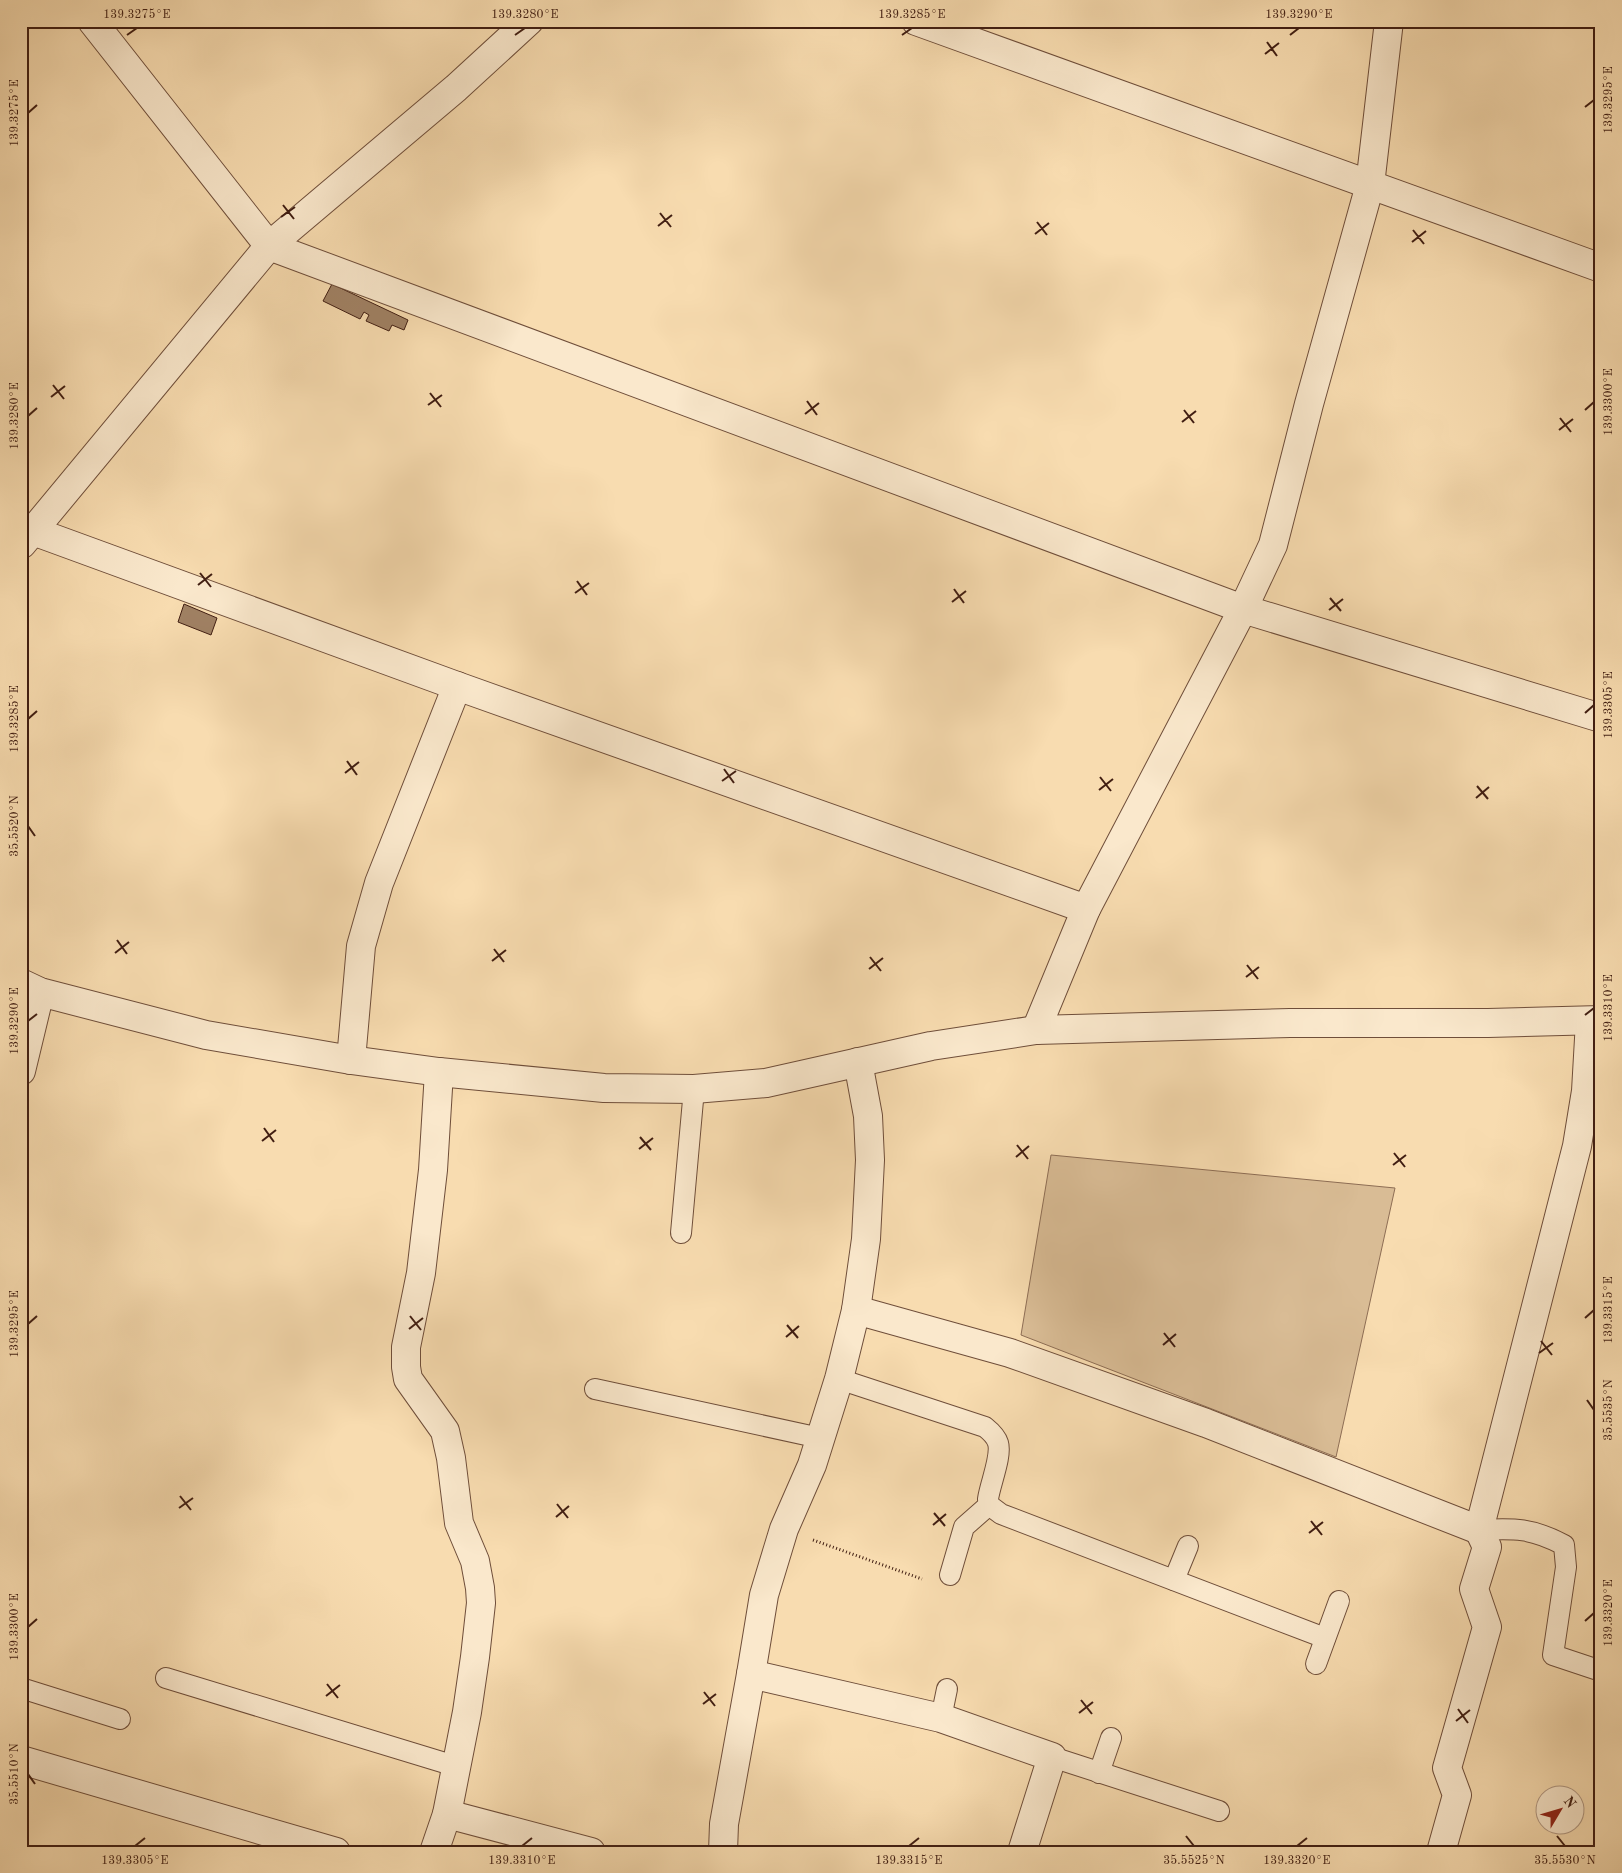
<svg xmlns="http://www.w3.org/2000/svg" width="1622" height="1873" viewBox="0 0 1622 1873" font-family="'Old Standard TT',serif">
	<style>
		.green { fill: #d9bc95; stroke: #8d6d54 }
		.building { fill: #a08164; stroke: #411e12 }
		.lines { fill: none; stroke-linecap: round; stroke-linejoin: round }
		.service-casing { stroke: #6f4e3a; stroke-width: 22 }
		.minor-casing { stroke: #6f4e3a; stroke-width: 30 }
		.path { stroke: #411e12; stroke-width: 3; stroke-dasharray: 1 2.5; stroke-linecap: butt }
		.service { stroke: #fae8cc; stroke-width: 20 }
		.minor { stroke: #fae8cc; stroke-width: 28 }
		.ticks { fill: none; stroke: #411e12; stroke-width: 2 }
		.neatline { fill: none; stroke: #411e12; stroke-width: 2 }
		.ticks-label { font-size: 12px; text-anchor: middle; fill: #411e12 }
	</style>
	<rect width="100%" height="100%" fill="#f8dcb0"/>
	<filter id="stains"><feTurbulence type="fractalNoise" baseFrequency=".004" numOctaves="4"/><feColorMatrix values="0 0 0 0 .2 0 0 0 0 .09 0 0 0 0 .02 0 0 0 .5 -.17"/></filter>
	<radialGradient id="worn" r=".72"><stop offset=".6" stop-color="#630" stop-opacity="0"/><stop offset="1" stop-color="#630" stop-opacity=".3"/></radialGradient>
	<!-- green -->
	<path class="green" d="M1051,1155L1395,1188L1336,1457L1021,1335Z"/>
	<!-- building -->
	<g class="building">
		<path d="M332,284L408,320L404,330L392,325L389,331L366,321L369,315L364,312L360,319L323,301Z"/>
		<path d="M184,604L217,618L211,635L178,622Z"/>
	</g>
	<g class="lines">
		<defs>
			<g id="service">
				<path d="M681,1233L694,1089"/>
				<path d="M839,1379L985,1427C990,1431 996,1436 998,1443C1002,1456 990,1484 988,1499L989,1505L1001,1514L1325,1638"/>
				<path d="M595,1389L820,1438"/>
				<path d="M1479,1530C1515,1528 1532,1528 1564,1545L1566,1567L1553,1655L1601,1671"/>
				<path d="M950,1575L964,1527L989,1505"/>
				<path d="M1174,1580L1188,1546"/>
				<path d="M1316,1664L1339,1601"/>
				<path d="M166,1678L455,1766"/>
				<path d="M21,1688L120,1719"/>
				<path d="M941,1718L947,1689"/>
				<path d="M1052,1757L1219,1811"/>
				<path d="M1099,1773L1111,1738"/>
			</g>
			<g id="minor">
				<path d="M92,21L269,246L1243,609L1601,718"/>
				<path d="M916,21L1601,268"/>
				<path d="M33,531L457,686L1086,909"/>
				<path d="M22,544L269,246L456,88L529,21"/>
				<path d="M21,983L40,992L206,1035L351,1060L439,1072L604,1088L694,1089L766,1083L931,1046L1036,1030L1290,1023H1488L1601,1020"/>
				<path d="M1036,1030L1086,909L1243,609L1273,545L1309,404L1370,185L1389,21"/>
				<path d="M351,1060L361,946L379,883L457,686"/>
				<path d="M21,1071L40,992"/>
				<path d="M856,1310L1010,1353L1206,1423L1479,1530"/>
				<path d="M751,1674L941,1718L1052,1757L1022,1852"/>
				<path d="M21,1760L336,1852"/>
				<path d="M447,1814L591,1852"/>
				<path d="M434,1852L447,1814L467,1712L475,1657L481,1603L480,1588L475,1561L459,1523L451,1458L445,1431L408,1379L406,1367V1347L421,1273L433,1170L439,1072"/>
				<path d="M723,1852L724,1824L751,1674L764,1595L784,1529L812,1465L839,1379L856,1310L866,1239L870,1160L868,1116L858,1062"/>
				<path d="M1441,1852L1457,1795L1447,1768L1487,1627L1474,1589L1487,1547L1479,1530L1577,1146L1586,1091L1590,1021"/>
			</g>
		</defs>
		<!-- service casing -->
		<use href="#service" class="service-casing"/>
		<!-- minor casing -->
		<use href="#minor" class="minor-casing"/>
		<!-- path -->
		<path class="path" d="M813,1540L922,1579"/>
		<!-- service -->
		<use href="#service" class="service"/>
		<!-- minor -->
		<use href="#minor" class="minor"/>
	</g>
	<!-- ticks -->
	<path class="ticks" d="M127,35L137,28M515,35L525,28M902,35L912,28M1290,35L1299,28M1267,42L1277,56M1265,54L1279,43M1585,107L1594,100M28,113L37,105M283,205L294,219M660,213L671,227M281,217L295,207M1037,222L1047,235M658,226L672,215M1413,230L1424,244M1035,234L1049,223M1412,242L1426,231M53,385L64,399M430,393L441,407M51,397L65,386M807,401L817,415M428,405L442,395M1184,410L1194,423M1585,410L1594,402M805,414L819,403M28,416L37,408M1560,418L1571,432M1182,422L1196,411M1559,430L1573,419M200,573L211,587M577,581L587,595M198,585L212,574M954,589L964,603M575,593L589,583M1330,598L1341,611M952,602L966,591M1329,610L1343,599M1585,713L1594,705M28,719L37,711M347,761L357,775M724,769L734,783M345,773L359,762M1100,777L1111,791M722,781L736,771M1477,786L1488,799M1099,790L1113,779M1476,798L1489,787M28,826L35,836M117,940L127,954M494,949L504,962M115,953L129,942M870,957L881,971M492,961L506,950M1247,965L1258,979M869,969L883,958M1246,977L1259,967M1585,1015L1594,1008M28,1021L37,1014M264,1128L274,1142M640,1137L651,1150M262,1141L276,1130M1017,1145L1028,1159M639,1149L653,1138M1394,1153L1405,1167M1016,1157L1029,1146M1393,1165L1406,1155M410,1316L421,1330M1585,1318L1594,1310M28,1324L37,1316M787,1325L798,1338M409,1329L423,1318M1164,1333L1175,1347M786,1337L799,1326M1541,1341L1552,1355M1163,1345L1176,1334M1539,1353L1553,1343M1587,1400L1594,1410M180,1496L191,1510M557,1504L568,1518M179,1508L193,1498M934,1513L945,1526M556,1517L569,1506M1311,1521L1322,1535M933,1525L946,1514M1309,1533L1323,1522M1585,1621L1594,1613M28,1627L37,1619M327,1684L338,1698M704,1692L715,1706M326,1696L340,1685M1081,1700L1092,1714M703,1704L716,1694M1458,1709L1468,1723M1079,1713L1093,1702M1456,1721L1470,1710M28,1774L35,1784M1186,1836L1194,1846M1557,1836L1565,1846M135,1846L145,1838M522,1846L532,1838M909,1846L919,1838M1297,1846L1307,1838"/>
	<!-- margin -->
	<rect width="1622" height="1873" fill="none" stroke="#f8dcb0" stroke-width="55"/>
	<!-- north arrow -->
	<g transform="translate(1560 1810) rotate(52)"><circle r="24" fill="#fae8cc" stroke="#b09782"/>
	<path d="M0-4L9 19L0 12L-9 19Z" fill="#8f2418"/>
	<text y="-8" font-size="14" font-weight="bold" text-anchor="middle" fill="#411e12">N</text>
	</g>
	<rect x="28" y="28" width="1566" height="1818" class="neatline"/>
	<g class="ticks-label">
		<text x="137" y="18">139.3275°E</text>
		<text x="525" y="18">139.3280°E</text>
		<text x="912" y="18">139.3285°E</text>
		<text x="1299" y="18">139.3290°E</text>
		<text transform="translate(1608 100) rotate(-90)" y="4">139.3295°E</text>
		<text transform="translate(14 113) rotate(-90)" y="4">139.3275°E</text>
		<text transform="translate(1608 402) rotate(-90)" y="4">139.3300°E</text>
		<text transform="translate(14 416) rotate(-90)" y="4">139.3280°E</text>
		<text transform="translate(1608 705) rotate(-90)" y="4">139.3305°E</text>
		<text transform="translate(14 719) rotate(-90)" y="4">139.3285°E</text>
		<text transform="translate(14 826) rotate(-90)" y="4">35.5520°N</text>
		<text transform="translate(1608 1008) rotate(-90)" y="4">139.3310°E</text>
		<text transform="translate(14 1021) rotate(-90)" y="4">139.3290°E</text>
		<text transform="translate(1608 1310) rotate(-90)" y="4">139.3315°E</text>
		<text transform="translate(14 1324) rotate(-90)" y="4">139.3295°E</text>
		<text transform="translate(1608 1410) rotate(-90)" y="4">35.5535°N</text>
		<text transform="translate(1608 1613) rotate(-90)" y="4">139.3320°E</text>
		<text transform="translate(14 1627) rotate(-90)" y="4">139.3300°E</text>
		<text transform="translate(14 1774) rotate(-90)" y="4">35.5510°N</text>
		<text x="135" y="1864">139.3305°E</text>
		<text x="522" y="1864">139.3310°E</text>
		<text x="909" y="1864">139.3315°E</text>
		<text x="1194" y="1864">35.5525°N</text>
		<text x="1297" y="1864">139.3320°E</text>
		<text x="1565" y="1864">35.5530°N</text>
	</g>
	<rect width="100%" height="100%" filter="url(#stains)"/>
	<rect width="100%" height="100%" fill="url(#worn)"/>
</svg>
